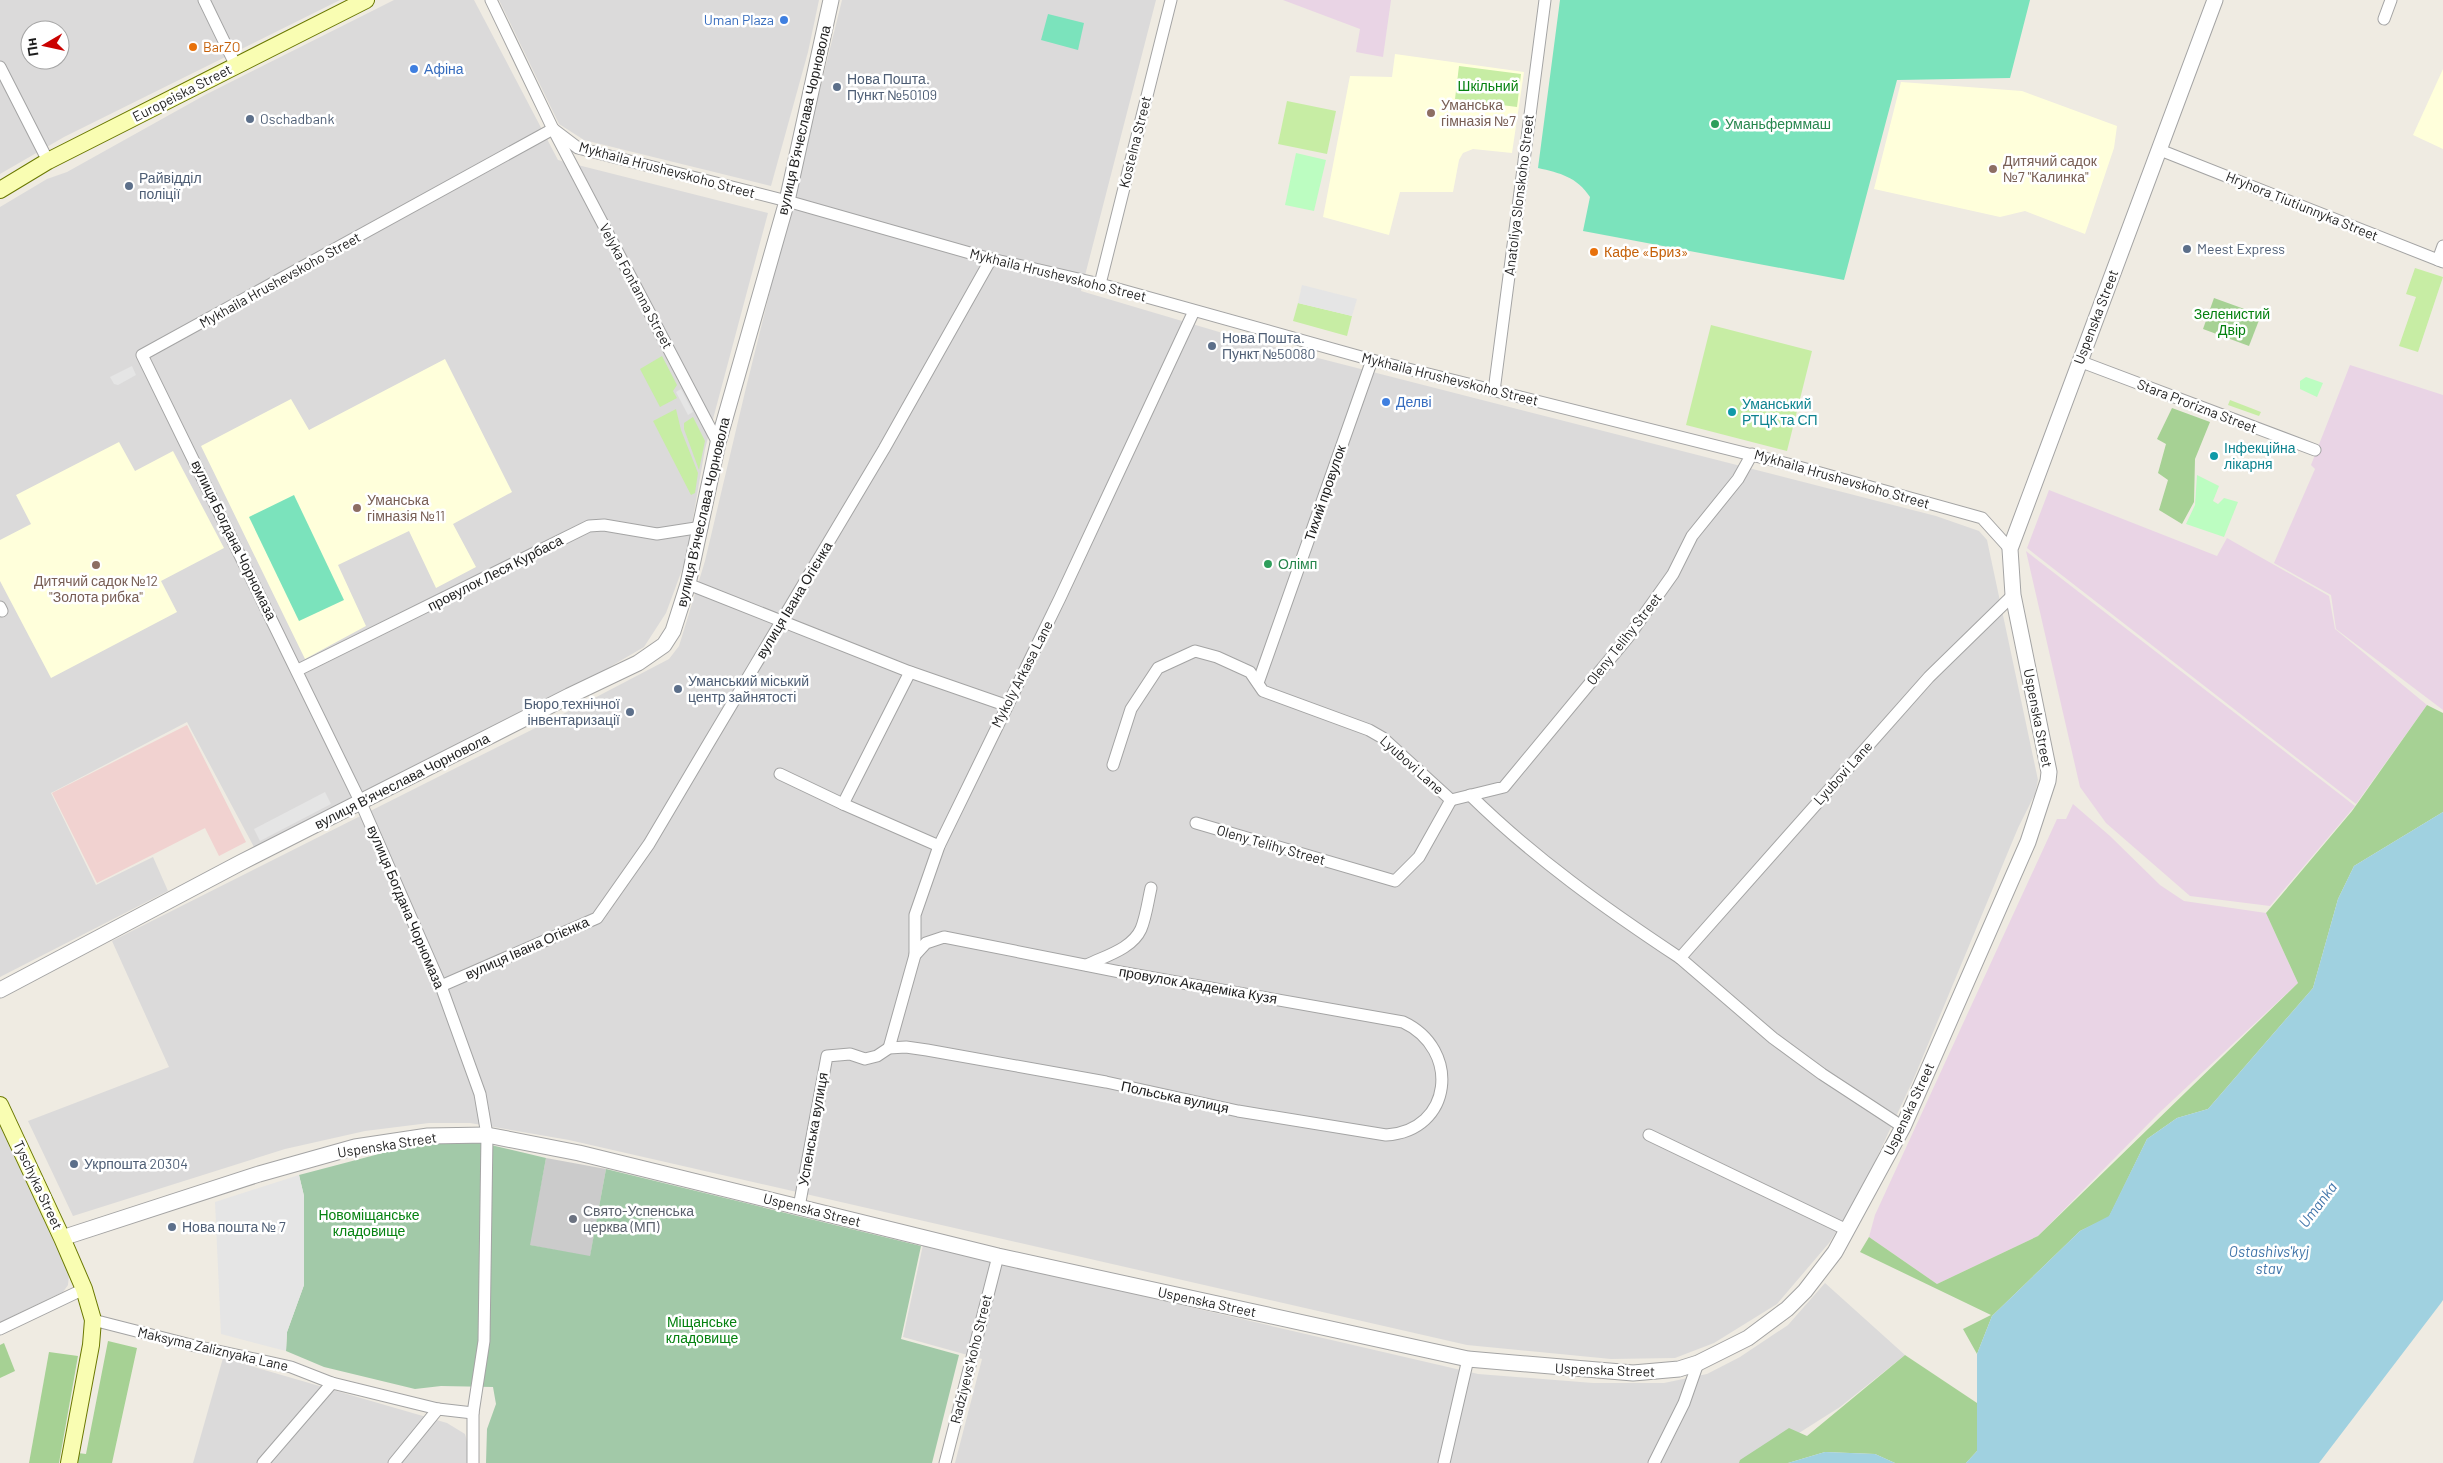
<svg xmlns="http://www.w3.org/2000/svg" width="2443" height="1463" viewBox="0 0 2443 1463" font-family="Barlow,sans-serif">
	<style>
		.residential { fill: #dbdada; fill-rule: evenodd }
		.commercial { fill: #f1d2d0 }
		.industrial { fill: #e9d4e5 }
		.education { fill: #ffffdb }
		.religious { fill: #cbcbcb }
		.grass { fill: #c7eda4 }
		.forest { fill: #a6d194 }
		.cemetery { fill: #a2c9a8 }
		.park { fill: #bcfdc1 }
		.pitch { fill: #7be3bc }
		.parking { fill: #e5e5e5 }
		.water { fill: #a0d1e0 }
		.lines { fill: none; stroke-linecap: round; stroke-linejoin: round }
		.minor-casing { stroke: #a4a4a4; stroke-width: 13 }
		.tertiary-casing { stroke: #a4a4a4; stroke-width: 17 }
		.secondary-casing { stroke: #6a7800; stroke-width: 18 }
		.minor { stroke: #fff; stroke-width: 11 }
		.tertiary { stroke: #fff; stroke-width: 15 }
		.secondary { stroke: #f9fdb2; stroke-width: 16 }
		.shop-dot { fill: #3f7fe0; stroke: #fff; stroke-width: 2 }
		.food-dot { fill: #e8710a; stroke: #fff; stroke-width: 2 }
		.service-dot { fill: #5c6f8a; stroke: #fff; stroke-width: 2 }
		.education-dot { fill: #8d6e63; stroke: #fff; stroke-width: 2 }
		.leisure-dot { fill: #2e9e5b; stroke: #fff; stroke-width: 2 }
		.culture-dot { fill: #0f9aa8; stroke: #fff; stroke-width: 2 }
		.worship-dot { fill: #6b7280; stroke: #fff; stroke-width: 2 }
		.labels { text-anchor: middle; stroke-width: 5; stroke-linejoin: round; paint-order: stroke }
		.shop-label { font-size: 14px; fill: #366cbe; stroke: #fff; text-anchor: start }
		.food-label { font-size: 14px; fill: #c56008; stroke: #fff; text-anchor: start }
		.service-label { font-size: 14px; fill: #4e5e75; stroke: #fff; text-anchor: start }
		.park-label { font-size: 14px; fill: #058210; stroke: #fff }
		.street-label { font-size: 14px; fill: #1d1d1d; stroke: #fff }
		.education-label { font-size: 14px; fill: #785e54; stroke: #fff; text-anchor: start }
		.leisure-label { font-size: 14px; fill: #27864d; stroke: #fff; text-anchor: start }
		.culture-label { font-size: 14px; fill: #0d838f; stroke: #fff; text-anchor: start }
		.worship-label { font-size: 14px; fill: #5b616d; stroke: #fff; text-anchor: start }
		.water-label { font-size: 15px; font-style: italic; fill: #4175aa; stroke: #fff }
	</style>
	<rect width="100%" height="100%" fill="#efebe2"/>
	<!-- residential -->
	<g class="residential">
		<path d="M0,0H340L64,137L0,174ZM30,30H60V60H30Z"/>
		<path d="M394,0H474L558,160L768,213L705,449L686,559L666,613L644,647L596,675L254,847L187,722L51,793L96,885L153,857L168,891L0,977V207L47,179L67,172L205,95Z"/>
		<path d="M499,0H819L808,52L771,186L584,140L559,124Z"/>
		<path d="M842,0H1156L1081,291L1236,337L1936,516L1979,531L1987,540L2038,780L2035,794L2018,828L1914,1078L1856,1202L1829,1243L1777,1304L1714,1343L1675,1358L1611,1359L1467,1345L569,1140L470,1123H429L365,1131L285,1149L73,1216L28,1121L169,1067L112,941L583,704L669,659L679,646L705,561L745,392Z"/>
		<path d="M0,1124L69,1274L68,1285L63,1292L0,1322Z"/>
		<path d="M923,1245L1478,1374L1593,1383H1664L1707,1374L1740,1357L1788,1325L1825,1283L1905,1355L1840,1407L1777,1447L1763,1463H955L982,1359L903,1337Z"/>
		<path d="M223,1358L447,1423L465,1434L469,1449V1463H193Z"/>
	</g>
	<!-- commercial -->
	<path class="commercial" d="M187,725L246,842L219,856L205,828L97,883L52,793Z"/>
	<!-- industrial -->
	<g class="industrial">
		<path d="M1283,0H1391L1383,57L1356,52L1360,29Z"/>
		<path d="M2350,365L2443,395V710L2336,629L2331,595L2274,563L2315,469L2311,465Z"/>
		<path d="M2049,490L2217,556L2227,538L2329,596L2335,629L2427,705L2356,804L2027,548Z"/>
		<path d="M2026,551L2355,806L2270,906L2190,896L2106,823L2080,787Z"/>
		<path d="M2073,804L2110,836L2160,885L2184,901L2266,913L2298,983L2158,1114L2038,1236L1937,1284L1869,1237L1875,1215L2057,819H2066Z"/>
	</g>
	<!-- education -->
	<g class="education">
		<path d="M1395,54L1524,72L1512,153L1473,149L1463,153L1459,160L1453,192H1400L1389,235L1323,217L1350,76L1392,77Z"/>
		<path d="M2443,69V149L2413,135Z"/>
		<path d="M1901,82L2022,91L2117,126L2114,148L2085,234L2025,211L2000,217L1874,189Z"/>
		<path d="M445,359L512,492L453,524L476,567L436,588L409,531L338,565L366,626L305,659L201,446L291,399L309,430Z"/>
		<path d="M119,442L135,471L173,451L224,548L161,581L177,612L51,678L0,581V540L31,524L16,495Z"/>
	</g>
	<!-- religious -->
	<path class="religious" d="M546,1158L606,1169L590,1257L529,1245Z"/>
	<!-- grass -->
	<g class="grass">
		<path d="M1459,66L1521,74L1517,107L1455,99Z"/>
		<path d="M1287,101L1336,111L1327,154L1278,144Z"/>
		<path d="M2415,268L2443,277L2418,352L2399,346L2416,297L2406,294Z"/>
		<path d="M1298,303L1352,316L1347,336L1293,321Z"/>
		<path d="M1711,325L1812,351L1787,451L1686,425Z"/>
		<path d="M662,356L677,385L673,391L677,398L660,407L640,369Z"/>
		<path d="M2230,400L2261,412L2259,416L2228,405Z"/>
		<path d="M676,409L681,430L698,473L695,493L691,495L653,421Z"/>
		<path d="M693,417L705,441L699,470L684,429V423Z"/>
	</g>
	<!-- forest -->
	<g class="forest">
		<path d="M2214,298L2261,315L2249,346L2203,329Z"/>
		<path d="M2172,408L2210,422L2195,459L2194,502L2182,524L2159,510L2168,480L2158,473L2166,444L2157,439Z"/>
		<path d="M2427,705L2443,713V812L2354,866L2338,899L2313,988L2208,1109L2177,1118L2147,1139L2109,1217L2080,1231L1992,1316L1977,1354L1963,1329L1991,1315L1860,1252L1869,1237L1937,1284L2038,1236L2298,983L2266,913L2352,811Z"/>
		<path d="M108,1341L137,1348L112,1463H76L78,1453L86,1454Z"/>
		<path d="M4,1343L15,1371L0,1378V1345Z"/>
		<path d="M49,1352L78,1356L59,1463H29Z"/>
		<path d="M1905,1355L1977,1403V1451L1966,1463H1895L1875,1454L1825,1452L1788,1463H1739L1740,1460L1789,1428L1807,1436Z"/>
	</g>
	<!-- cemetery -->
	<path class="cemetery" d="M474,1141L546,1158L530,1245L590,1256L606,1169L921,1246L901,1339L959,1355L932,1463H486L487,1429L496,1404L493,1387L441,1386L415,1389L324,1367L286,1351L287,1332L304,1285V1196L299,1175L417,1144Z"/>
	<!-- park -->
	<g class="park">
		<path d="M1296,153L1326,160L1314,211L1285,205Z"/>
		<path d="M2306,377L2323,383L2317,397L2300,389V381Z"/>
		<path d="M2197,475L2219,486L2213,501L2218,504L2224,498L2238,502L2224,537L2186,524L2195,505Z"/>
	</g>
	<!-- pitch -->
	<g class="pitch">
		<path d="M1560,0H2030L2010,78L1897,80L1844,280L1583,231L1590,197C1577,177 1560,173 1538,168Z"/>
		<path d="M1048,14L1084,23L1078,50L1041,40Z"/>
		<path d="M294,495L344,600L299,621L249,517Z"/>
	</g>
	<!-- parking -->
	<g class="parking">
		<path d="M1302,285L1357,299L1352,316L1298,303Z"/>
		<path d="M132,366L136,375L118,385L114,384L110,377Z"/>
		<path d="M681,389L693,412L688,415L676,392Z"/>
		<path d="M325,792L331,804L260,841L254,829Z"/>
		<path d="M299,1175L304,1196V1285L287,1332L286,1351L221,1334L215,1202Z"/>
	</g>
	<!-- water -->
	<g class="water">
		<path d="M2443,812V1300L2441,1303L2319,1463H1966L1977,1451V1354L1992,1316L2080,1231L2109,1216L2147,1139L2177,1118L2208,1109L2313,988L2338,899L2354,866Z"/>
		<path d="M1825,1452L1875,1454L1895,1463H1788Z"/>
	</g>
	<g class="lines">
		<defs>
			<g id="minor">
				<path d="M204,0L236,66"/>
				<path d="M491,0L553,129L718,443"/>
				<path d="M2384,19L2391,0"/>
				<path d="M0,67L48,161"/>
				<path d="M553,129L578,148L787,201L991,259L1100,284L1372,360L1788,464L1982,518L2010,549"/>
				<path d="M2160,150L2443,262"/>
				<path d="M2438,260L2443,246"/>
				<path d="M1100,284L1171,0"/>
				<path d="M2079,361L2315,450"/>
				<path d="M1494,391L1545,0"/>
				<path d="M688,584L910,672L1005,705"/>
				<path d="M0,607L2,611"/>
				<path d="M298,670L589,526L604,525L657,534L702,527"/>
				<path d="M1258,683L1372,360"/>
				<path d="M1113,765L1131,709L1158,668L1195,651L1217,657L1250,672L1263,691L1369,730L1383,738L1451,800L1504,787L1629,636L1673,574L1692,536L1738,479L1752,454"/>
				<path d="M780,774L843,804L939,846"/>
				<path d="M1470,795C1534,858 1606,909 1680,958L1929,677L2013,595"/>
				<path d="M843,804L910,672"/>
				<path d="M1196,823L1395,881L1419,857L1451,800"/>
				<path d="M1680,958L1773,1038L1822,1074L1903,1127"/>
				<path d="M1087,965C1105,956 1132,949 1141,929C1146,917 1148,901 1151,888"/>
				<path d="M441,986L597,918L649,844L707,746L884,449L991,259"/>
				<path d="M889,1048L915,955V915L939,846L1060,598L1194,311"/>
				<path d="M1649,1135L1847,1230"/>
				<path d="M799,1207L827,1056L850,1054L865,1059L877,1056L889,1048L906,1047L927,1050L1106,1082L1238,1111L1386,1135C1453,1131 1461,1049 1403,1022L1120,972L944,937L926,943L915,955"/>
				<path d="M93,1320L195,1346L291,1367L332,1383L438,1409L473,1413"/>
				<path d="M0,1329L84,1289"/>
				<path d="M263,1463L332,1383"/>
				<path d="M394,1463L438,1409"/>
				<path d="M473,1463V1413L484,1341L487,1135L480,1094L441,986L361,803L142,355L553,129"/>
				<path d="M945,1463L998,1256"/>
				<path d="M1444,1463L1468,1359"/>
				<path d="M1654,1463L1684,1403L1698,1363"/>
			</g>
			<g id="tertiary">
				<path d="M0,990L240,863L569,696L638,663L664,645L673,631L688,584L718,443L787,201L831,0"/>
				<path d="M62,1238L259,1174L355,1147L428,1136L487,1135L579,1153L998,1256L1468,1359L1633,1373L1679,1369L1698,1363L1748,1338L1787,1309L1805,1291L1835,1252L1903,1127L2028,842L2048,781L2049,772L2013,595L2010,549L2215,0"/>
			</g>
			<g id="secondary">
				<path d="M0,190L48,161L366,0"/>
				<path d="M0,1105L62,1238L84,1289L93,1320L91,1345L69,1463"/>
			</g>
		</defs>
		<!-- minor casing -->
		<use href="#minor" class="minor-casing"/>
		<!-- tertiary casing -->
		<use href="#tertiary" class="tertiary-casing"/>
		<!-- secondary casing -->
		<use href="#secondary" class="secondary-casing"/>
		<!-- minor -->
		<use href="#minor" class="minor"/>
		<!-- tertiary -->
		<use href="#tertiary" class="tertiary"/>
		<!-- secondary -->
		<use href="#secondary" class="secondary"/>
	</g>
	<!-- markers -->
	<g class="shop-dot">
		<circle cx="784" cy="20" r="5"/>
		<circle cx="414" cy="69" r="5"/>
		<circle cx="1386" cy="402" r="5"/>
	</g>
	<g class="food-dot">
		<circle cx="193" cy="47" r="5"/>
		<circle cx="1594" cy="252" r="5"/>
	</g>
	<g class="service-dot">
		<circle cx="837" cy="87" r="5"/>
		<circle cx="250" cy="119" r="5"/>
		<circle cx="129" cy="186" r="5"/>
		<circle cx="2187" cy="249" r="5"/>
		<circle cx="1212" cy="346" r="5"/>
		<circle cx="678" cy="689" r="5"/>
		<circle cx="630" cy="712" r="5"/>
		<circle cx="74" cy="1164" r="5"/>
		<circle cx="172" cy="1227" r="5"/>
	</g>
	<g class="education-dot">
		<circle cx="1431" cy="113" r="5"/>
		<circle cx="1993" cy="169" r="5"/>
		<circle cx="357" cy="508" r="5"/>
		<circle cx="96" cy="565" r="5"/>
	</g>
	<g class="leisure-dot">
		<circle cx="1715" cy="124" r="5"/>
		<circle cx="1268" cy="564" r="5"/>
	</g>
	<g class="culture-dot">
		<circle cx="1732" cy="412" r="5"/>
		<circle cx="2214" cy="456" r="5"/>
	</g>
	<circle class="worship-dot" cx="573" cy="1219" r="5"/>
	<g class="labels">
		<!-- shop labels -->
		<g class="shop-label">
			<text x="774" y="25" text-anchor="end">Uman Plaza</text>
			<text x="424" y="74">Афіна</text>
			<text x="1396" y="407">Делві</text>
		</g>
		<!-- food labels -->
		<g class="food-label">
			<text x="203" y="52">BarZO</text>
			<text x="1604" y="257">Кафе «Бриз»</text>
		</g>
		<!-- service labels -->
		<g class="service-label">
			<text x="847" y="84">Нова Пошта.<tspan x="847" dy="16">Пункт №50109</tspan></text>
			<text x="260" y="124">Oschadbank</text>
			<text x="139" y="183">Райвідділ<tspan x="139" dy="16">поліції</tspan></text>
			<text x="2197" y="254">Meest Express</text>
			<text x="1222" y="343">Нова Пошта.<tspan x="1222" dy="16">Пункт №50080</tspan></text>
			<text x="688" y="686">Уманський міський<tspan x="688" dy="16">центр зайнятості</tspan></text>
			<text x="620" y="709" text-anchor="end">Бюро технічної<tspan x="620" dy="16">інвентаризації</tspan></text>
			<text x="84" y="1169">Укрпошта 20304</text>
			<text x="182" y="1232">Нова пошта № 7</text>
		</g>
		<!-- park labels -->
		<g class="park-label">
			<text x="1488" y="91">Шкільний</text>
			<text x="2232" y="319">Зеленистий<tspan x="2232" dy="16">Двір</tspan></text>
			<text x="369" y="1220">Новоміщанське<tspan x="369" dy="16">кладовище</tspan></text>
			<text x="702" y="1327">Міщанське<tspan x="702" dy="16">кладовище</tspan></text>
		</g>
		<!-- street labels -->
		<g class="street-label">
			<text transform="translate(182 93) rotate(-27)" y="5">Europeiska Street</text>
			<text transform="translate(804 120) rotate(-77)" y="5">вулиця В’ячеслава Чорновола</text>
			<text transform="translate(1135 142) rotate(-76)" y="5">Kostelna Street</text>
			<text transform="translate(667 170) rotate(15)" y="5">Mykhaila Hrushevskoho Street</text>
			<text transform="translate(1519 195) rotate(-83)" y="5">Anatoliya Slonskoho Street</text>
			<text transform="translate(2302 206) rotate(22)" y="5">Hryhora Tiutiunnyka Street</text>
			<text transform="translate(1058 275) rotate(14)" y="5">Mykhaila Hrushevskoho Street</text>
			<text transform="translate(280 280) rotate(-29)" y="5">Mykhaila Hrushevskoho Street</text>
			<text transform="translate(636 286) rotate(62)" y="5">Velyka Fontanna Street</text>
			<text transform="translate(2096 317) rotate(-69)" y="5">Uspenska Street</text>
			<text transform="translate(1450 379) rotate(14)" y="5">Mykhaila Hrushevskoho Street</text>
			<text transform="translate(2197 406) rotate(21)" y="5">Stara Prorizna Street</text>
			<text transform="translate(1842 479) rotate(16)" y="5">Mykhaila Hrushevskoho Street</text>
			<text transform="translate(1325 493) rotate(-71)" y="5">Тихий провулок</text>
			<text transform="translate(703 512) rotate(-77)" y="5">вулиця В’ячеслава Чорновола</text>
			<text transform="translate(234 540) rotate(64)" y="5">вулиця Богдана Чорномаза</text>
			<text transform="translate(495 573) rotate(-27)" y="5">провулок Леся Курбаса</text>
			<text transform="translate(794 600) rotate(-59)" y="5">вулиця Івана Огієнка</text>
			<text transform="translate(1624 639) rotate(-52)" y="5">Oleny Telihy Street</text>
			<text transform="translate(1022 674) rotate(-63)" y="5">Mykoly Arkasa Lane</text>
			<text transform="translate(2038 718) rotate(79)" y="5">Uspenska Street</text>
			<text transform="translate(1412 765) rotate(42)" y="5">Lyubovi Lane</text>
			<text transform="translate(1843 773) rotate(-48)" y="5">Lyubovi Lane</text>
			<text transform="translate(402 781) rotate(-27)" y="5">вулиця В’ячеслава Чорновола</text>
			<text transform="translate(1271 845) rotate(16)" y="5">Oleny Telihy Street</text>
			<text transform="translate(406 907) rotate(67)" y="5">вулиця Богдана Чорномаза</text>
			<text transform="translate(527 948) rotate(-24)" y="5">вулиця Івана Огієнка</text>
			<text transform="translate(1198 985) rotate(10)" y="5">провулок Академіка Кузя</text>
			<text transform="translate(1175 1097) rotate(12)" y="5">Польська вулиця</text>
			<text transform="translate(1909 1109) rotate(-65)" y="5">Uspenska Street</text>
			<text transform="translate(813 1129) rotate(-80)" y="5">Успенська вулиця</text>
			<text transform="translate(387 1145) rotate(-9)" y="5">Uspenska Street</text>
			<text transform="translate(38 1185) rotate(65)" y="5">Tyschyka Street</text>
			<text transform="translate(812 1210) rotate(14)" y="5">Uspenska Street</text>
			<text transform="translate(1207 1302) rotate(12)" y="5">Uspenska Street</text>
			<text transform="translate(213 1349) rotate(13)" y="5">Maksyma Zaliznyaka Lane</text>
			<text transform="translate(971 1359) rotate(-76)" y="5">Radziyevsʹkoho Street</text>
			<text transform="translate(1605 1370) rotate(2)" y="5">Uspenska Street</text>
		</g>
		<!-- education labels -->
		<g class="education-label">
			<text x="1441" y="110">Уманська<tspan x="1441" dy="16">гімназія №7</tspan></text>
			<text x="2003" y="166">Дитячий садок<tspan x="2003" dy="16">№7 "Калинка"</tspan></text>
			<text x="367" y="505">Уманська<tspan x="367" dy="16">гімназія №11</tspan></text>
			<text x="96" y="586" text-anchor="middle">Дитячий садок №12<tspan x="96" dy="16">"Золота рибка"</tspan></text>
		</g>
		<!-- leisure labels -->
		<g class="leisure-label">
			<text x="1725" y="129">Уманьферммаш</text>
			<text x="1278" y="569">Олімп</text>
		</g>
		<!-- culture labels -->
		<g class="culture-label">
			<text x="1742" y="409">Уманський<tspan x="1742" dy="16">РТЦК та СП</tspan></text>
			<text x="2224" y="453">Інфекційна<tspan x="2224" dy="16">лікарня</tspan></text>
		</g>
		<!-- worship labels -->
		<g class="worship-label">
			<text x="583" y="1216">Свято-Успенська<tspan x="583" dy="16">церква (МП)</tspan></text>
		</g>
		<!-- water labels -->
		<g class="water-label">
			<text transform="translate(2318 1205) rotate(-53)" y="5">Umanka</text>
			<text x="2269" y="1257">Ostashivs'kyj<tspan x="2269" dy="17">stav</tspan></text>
		</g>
	</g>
	<!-- north arrow -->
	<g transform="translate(45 45) rotate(261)"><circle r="24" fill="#ffffff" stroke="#a5a5a5"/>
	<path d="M0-4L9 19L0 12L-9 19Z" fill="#ca0200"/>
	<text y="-8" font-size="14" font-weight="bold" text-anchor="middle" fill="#1d1d1d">Пн</text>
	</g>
</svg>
